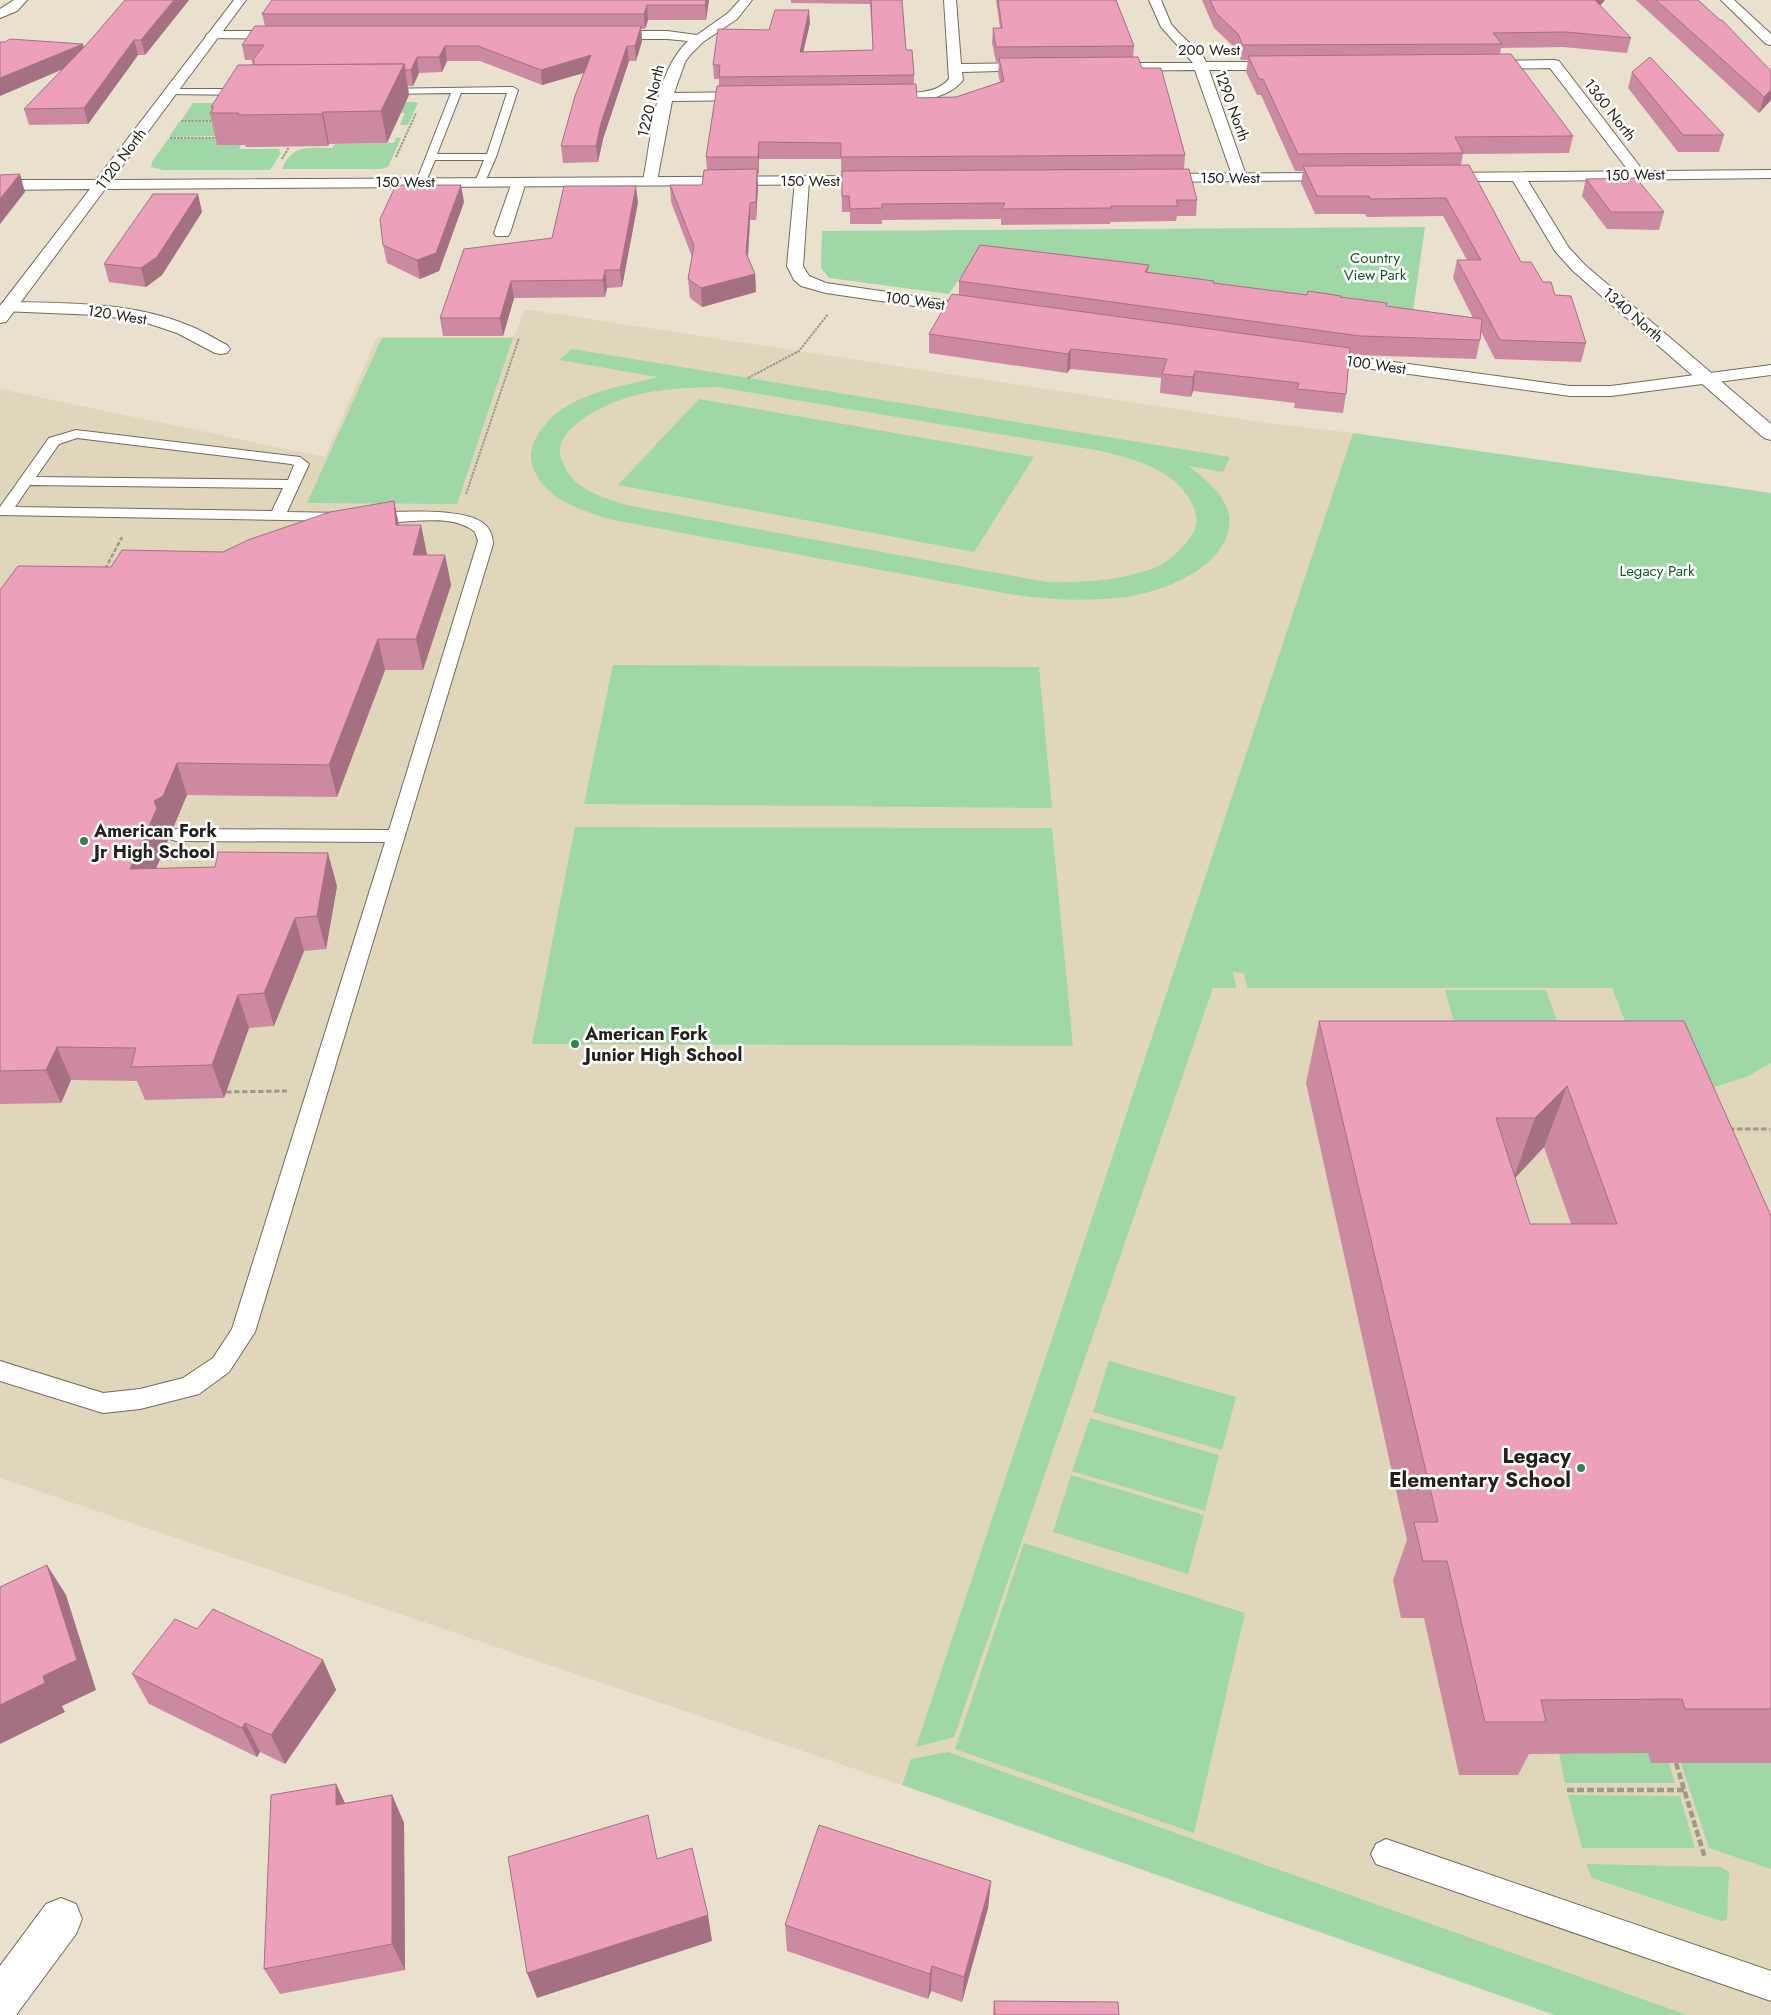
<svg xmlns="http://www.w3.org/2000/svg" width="1771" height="2015" viewBox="0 0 1771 2015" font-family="Jost,sans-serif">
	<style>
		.built { fill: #e0d6bb }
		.green { fill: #9fd7a7; fill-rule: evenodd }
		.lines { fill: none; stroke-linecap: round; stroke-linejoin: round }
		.service-casing { stroke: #726b59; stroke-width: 2 }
		.minor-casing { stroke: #726b59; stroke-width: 2 }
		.tertiary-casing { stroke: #726b59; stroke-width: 2 }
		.path-far3 { stroke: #9f998a; stroke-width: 2; stroke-dasharray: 2.5 1; stroke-linecap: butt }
		.path-far2 { stroke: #9f998a; stroke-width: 2.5; stroke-dasharray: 4.5 2; stroke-linecap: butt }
		.path-far1 { stroke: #9f998a; stroke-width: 3; stroke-dasharray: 5.5 2.5; stroke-linecap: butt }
		.path { stroke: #9f998a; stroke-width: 4.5; stroke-dasharray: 7 3; stroke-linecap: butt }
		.service { fill: #fff; fill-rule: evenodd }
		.minor { fill: #fff; fill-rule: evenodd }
		.tertiary { fill: #fff; fill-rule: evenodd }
		.wall { fill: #cb8aa0; fill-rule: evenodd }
		.shaded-wall { fill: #a57082 }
		.building { fill: #eca0ba; stroke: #a57082; fill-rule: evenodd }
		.poi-dot { fill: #34804f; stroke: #fff; stroke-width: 2 }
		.labels { text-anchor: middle; stroke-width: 5; stroke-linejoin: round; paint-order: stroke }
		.far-street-label { font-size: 15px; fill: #24211a; stroke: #fff }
		.far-park-label { font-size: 15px; fill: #185828; stroke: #fff }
		.poi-label { font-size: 18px; font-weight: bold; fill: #24211a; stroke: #fff; text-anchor: start }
		.near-poi-label { font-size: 21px; font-weight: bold; fill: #24211a; stroke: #fff; text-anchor: end }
	</style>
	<rect width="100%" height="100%" fill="#e9e1cd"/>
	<!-- built -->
	<path class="built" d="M525,309L1268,423L1353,433L1295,609L1771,683V2015H1555L902,1785L0,1478V389L325,457L377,337H514Z"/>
	<!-- green -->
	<g class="green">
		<path d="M369,102H415L418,103L408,125H400L405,113H360Z"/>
		<path d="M193,103H304L229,120L181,121Z"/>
		<path d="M179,122H225L216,136L169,137Z"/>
		<path d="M396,137L401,138L388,167L381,169H282C292,144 308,148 332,148L335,144L394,143Z"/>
		<path d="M168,139H222L218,145H241L239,149H280L279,151L281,153L270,170H163L151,167L152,162Z"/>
		<path d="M1425,227L1413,312L976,254L949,294L829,278L821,268L822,231Z"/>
		<path d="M382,338H513L457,504L307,503Z"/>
		<path d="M572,349L1230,457L1223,472L1189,466C1206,480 1223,492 1229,515C1230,519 1229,523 1229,526C1224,569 1162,592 1125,597C1084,602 1045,600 1004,593L608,519C579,509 544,499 533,467C529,457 531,447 536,438C542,428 549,419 558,412C589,390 624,386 658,377L559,360ZM717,387L1101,451C1137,460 1178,470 1194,508C1199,521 1196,532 1187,542C1178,553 1165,565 1151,569C1117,581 1082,583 1046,582L626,505C610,500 594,495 580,485C573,480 567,473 564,465C563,462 560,457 560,454C556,427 606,404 626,398C655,388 687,388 717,387Z"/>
		<path d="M699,399L1034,457L974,552L618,485Z"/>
		<path d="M1353,433L1771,493V1063L1748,1076L1715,1087L1640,1058L1612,988H1247L1244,973L1233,972L1236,988H1213L954,1737L916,1747Z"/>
		<path d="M613,665L1039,667L1052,808L584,804Z"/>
		<path d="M575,827L1052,828L1073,1046L532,1044Z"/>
		<path d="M1445,990H1546L1564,1040H1459Z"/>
		<path d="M1109,1361L1236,1397L1222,1450L1093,1412Z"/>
		<path d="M1090,1418L1219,1455L1205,1511L1072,1471Z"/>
		<path d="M1071,1475L1204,1515L1188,1574L1053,1532Z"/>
		<path d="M1024,1543L1245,1613L1194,1833L955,1749Z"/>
		<path d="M948,1752L1687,2015H1555L902,1785L911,1759Z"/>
		<path d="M1559,1753H1648L1651,1763H1669L1675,1783H1565Z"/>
		<path d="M1681,1763H1771V1869L1709,1848Z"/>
		<path d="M1568,1795L1680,1796L1695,1848H1582Z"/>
		<path d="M1586,1864L1721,1867L1729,1872L1727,1918L1725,1921H1721L1592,1878Z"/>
	</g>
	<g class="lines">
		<defs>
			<g id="service">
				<path d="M513,87L518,90L496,157L484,184H476L475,182L484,160H435L425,184H417L416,182L451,93L382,94L379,93V89ZM461,93H507L487,154H437Z"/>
				<path d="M170,89H248L253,92L248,95L166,94L165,92Z"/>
				<path d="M76,430L300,457L309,464L287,512L342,513L347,514L349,517L347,520L342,521L0,515V507L49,438ZM77,438L291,464L294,465L288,480L36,477L59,444ZM30,485L283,488L272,511L15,507Z"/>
				<path d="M371,513C398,512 462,507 483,523C490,528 493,536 493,544L255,1332L229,1372L199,1394L140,1409L103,1413L0,1381V1361L103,1393L140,1389L183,1378L213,1358L232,1329L385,842L176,841L170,839L167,835L170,831L176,829L389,830L478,541L475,532C449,509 397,528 366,520L364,517L366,514Z"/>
				<path d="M1386,1839L1771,1971V2001L1376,1864L1371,1854L1376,1844Z"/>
			</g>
			<g id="minor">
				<path d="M14,0H27L17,11L0,18V9Z"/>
				<path d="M740,0H752L737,19L703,42L690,55L685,62L674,93L752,92L759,96L752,100L672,101L657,181L655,184H645L643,181C652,137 654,73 688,41L667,39H604L598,35L604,31H667L697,35L728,13Z"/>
				<path d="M944,0H956L961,64L1036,63L1043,67L1041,70L962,72L963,80C946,103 901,104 875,98L873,95L875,92L880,91C902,92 933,98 949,79Z"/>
				<path d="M1149,0H1161L1171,24L1178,32L1203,56L1206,62H1286L1293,66L1286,70H1209L1247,178L1245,181H1235L1233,178L1195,70L1104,71L1097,67L1104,63H1193L1161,27Z"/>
				<path d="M1721,0H1734L1771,34V45L1766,44Z"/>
				<path d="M212,31H286L292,35L286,39L207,38L206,35Z"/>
				<path d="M1554,60L1559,61L1644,172L1646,175L1644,178H1634L1550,68L1481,69L1474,65L1481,61Z"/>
				<path d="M802,177L807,178L809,181L803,266L809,276L826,283L983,306L989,307L991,311L989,315L983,316L826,293L801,286L794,280L787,266L795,181L797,178Z"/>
				<path d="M519,178L524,179L526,182L510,233L508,236H496L494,233L512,182L514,179Z"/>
				<path d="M8,302C68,303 133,302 190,326C203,331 215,339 227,345L230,349L227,353L221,354L215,353L177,333L141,321L97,315L2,311L0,306L2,303Z"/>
				<path d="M1313,351L1570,386H1611L1771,365V375L1611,396H1570L1307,360L1304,356L1307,352Z"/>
				<path d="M61,1898L76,1904L82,1919L76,1934L16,2015H0V1966L46,1904Z"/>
			</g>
			<g id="tertiary">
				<path d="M234,0H246L112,180L878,176L883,177L885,180L883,183L878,184L105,189L6,322L0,323V306L90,189L0,190V180H96Z"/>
				<path d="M1771,170V178L1528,181L1569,248L1585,265L1771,424V440L1764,438L1573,271L1555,251L1513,181H1439L1434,180L1432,177L1434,174L1439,173Z"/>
				<path d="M1338,173L1343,174L1345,177L1343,180L1154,182L1149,181L1147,178L1149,175L1154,174Z"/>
			</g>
		</defs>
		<!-- service casing -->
		<use href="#service" class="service-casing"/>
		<!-- minor casing -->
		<use href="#minor" class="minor-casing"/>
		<!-- tertiary casing -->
		<use href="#tertiary" class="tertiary-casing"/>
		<!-- path-far3 -->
		<g class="path-far3">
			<path d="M181,121H215"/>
			<path d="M170,138H218"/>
			<path d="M396,157L416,113"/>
			<path d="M282,159L289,147"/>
			<path d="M748,378L799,351L828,314"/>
			<path d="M466,494L519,338"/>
		</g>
		<!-- path-far2 -->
		<path class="path-far2" d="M105,569L122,537"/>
		<!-- path-far1 -->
		<g class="path-far1">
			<path d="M226,1092L287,1091"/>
			<path d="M1729,1129H1770"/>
		</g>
		<!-- path -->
		<g class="path">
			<path d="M1676,1763L1705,1858"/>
			<path d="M1567,1790H1684"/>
		</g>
		<!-- service -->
		<use href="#service" class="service"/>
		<!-- minor -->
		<use href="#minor" class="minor"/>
		<!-- tertiary -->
		<use href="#tertiary" class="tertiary"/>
	</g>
	<!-- wall -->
	<g class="wall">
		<path d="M189,0L145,55H138L88,124L29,125L24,109L84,48Z"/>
		<path d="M709,0L706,20H648L645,29H641L642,41L636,61H629L603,139L598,162L563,163L561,146L584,73L542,85L480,61H447L442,72L419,73L413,86H408L409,95L387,143L329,144L328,146L246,147L245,145H217L210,113L212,110L211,107L253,64L252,61L253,60H245L242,45L265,26L262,14Z"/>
		<path d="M791,0H902L906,50L914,75V84L917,98L956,97L1000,82L998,74L999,62H996L992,43L993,28H1000L996,0H1116L1134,46L1133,57L1142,68L1185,155L1184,169L1197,200L1196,216H1177L1176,221L1110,222V224L1001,225V219L882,220V224H850V212H842L841,159H759V174H757L758,187L756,220H750L748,257L755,274L756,292L702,307L690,298L688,279L692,257L671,202L670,185H702L707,170L706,157L719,86V79H714L713,65L769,30L810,23L803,52L873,50L870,4L791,3Z"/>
		<path d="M1202,0H1605L1600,6L1631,38L1627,53L1563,47L1501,48L1500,54L1573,136L1569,153L1463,154L1461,165L1521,262L1543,282L1555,295L1586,343L1581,362L1495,359L1481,332L1480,340L1476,359L1357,355L1350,354L1346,394L1343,413L1294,408L1295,403L1193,391L1191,397L1160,393L1161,378L1070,369L1067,373L929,353V334L959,295V281L1149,265L1148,272L1214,283L1307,295L1340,297L1386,306L1473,318L1453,278L1457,260H1467L1443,216L1367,217L1365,214H1315L1301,183L1303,171H1295L1261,95H1257L1246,72L1248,60H1241L1236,49L1214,28Z"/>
		<path d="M1636,0H1698L1771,71V100L1759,113Z"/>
		<path d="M1632,72L1724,135L1719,152H1678L1628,88Z"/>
		<path d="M1586,179L1664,212L1659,230L1607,229L1582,196Z"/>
		<path d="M464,202L439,271L420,279L387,263L383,245Z"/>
		<path d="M638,202L622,287L607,288L605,297L514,298L503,336H443L440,318L552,238Z"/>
		<path d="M202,212L162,275L146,287L109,282L104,264Z"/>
		<path d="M394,501L399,525H421L427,555H445L451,585L423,670H385L337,797L187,795L173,828L166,833L168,840L156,869L337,886L326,949L304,951L274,1026L249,1028L224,1098L145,1100L137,1081L71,1080L61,1103L0,1104V590L111,567L223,552Z"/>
		<path d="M1319,1021H1684L1771,1216V1763H1651L1648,1753L1529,1754L1518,1775H1459L1424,1618H1401L1393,1580L1407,1540L1306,1083ZM1544,1147L1571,1224H1530L1515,1178Z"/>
		<path d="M197,1629L323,1660L336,1690L285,1764L260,1752L257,1757L149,1704L132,1674Z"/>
		<path d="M336,1784L345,1803L392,1795L404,1823L405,1970L280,1994L264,1969Z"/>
		<path d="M991,1881L988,1908L962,2002L931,1991L928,1999L787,1951L785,1925Z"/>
		<path d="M994,2001L1119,2015H993Z"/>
	</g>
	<!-- shaded-wall -->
	<g class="shaded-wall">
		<path d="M174,0H189L145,55L141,40Z"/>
		<path d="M706,0H709L706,20L705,5Z"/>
		<path d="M1594,0H1605L1591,15Z"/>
		<path d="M647,5L648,20L645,29L644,14Z"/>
		<path d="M809,10L810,23L800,66V52Z"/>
		<path d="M641,26L642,41L636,61L635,46Z"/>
		<path d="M134,40L138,55L88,124L84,108Z"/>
		<path d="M83,44L87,59L0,96V78Z"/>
		<path d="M445,46L447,61L442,72L439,57Z"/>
		<path d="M627,46L629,61L603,139L598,162L596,146L601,123Z"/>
		<path d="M591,55L593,70L542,85L541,70Z"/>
		<path d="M417,57L419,73L413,86L411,70Z"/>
		<path d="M404,64L409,95L387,143L381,111Z"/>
		<path d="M1771,90V100L1759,113L1764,97Z"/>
		<path d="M323,112L329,144L328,146L322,114Z"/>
		<path d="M759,142V174L758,157Z"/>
		<path d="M757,169L758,187L756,220V202Z"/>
		<path d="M20,174L25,192L0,224V199Z"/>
		<path d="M461,185L464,202L439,271L420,279L417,260Z"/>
		<path d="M636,186L638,202L622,287L620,270Z"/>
		<path d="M198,194L202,212L162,275L146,287L141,268Z"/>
		<path d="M750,203V220L747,271L746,253Z"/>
		<path d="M605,270L607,288L605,297L603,280Z"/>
		<path d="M755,274L756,292L702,307L701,288Z"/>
		<path d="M511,281L514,298L503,336L500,318Z"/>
		<path d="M1071,349L1070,369L1067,373L1068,354Z"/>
		<path d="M1195,371L1193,391L1191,397L1193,377Z"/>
		<path d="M394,501L400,532L396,525Z"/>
		<path d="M421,525L427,555H413Z"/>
		<path d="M445,555L451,585L423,670L416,639Z"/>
		<path d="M378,639L385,670L337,797L329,765Z"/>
		<path d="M177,763L187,795L173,828L166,833L168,840L142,902L130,869L154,801Z"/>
		<path d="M328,853L337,886L326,949L317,916Z"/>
		<path d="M295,918L304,951L274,1026L264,993Z"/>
		<path d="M238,995L249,1028L224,1098L212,1065Z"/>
		<path d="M57,1047L71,1080L61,1103L46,1070Z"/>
		<path d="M1567,1086L1544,1147L1513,1180L1535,1118Z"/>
		<path d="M47,1565L66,1595L96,1690L62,1706L65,1712L0,1744V1705L43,1676Z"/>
		<path d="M323,1660L336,1690L285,1764L271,1735Z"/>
		<path d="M245,1723L260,1752L257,1757L242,1728Z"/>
		<path d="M336,1784L349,1812L336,1805Z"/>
		<path d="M392,1795L404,1823L405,1970L392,1944Z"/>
		<path d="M991,1881L988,1908L962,2002L964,1977Z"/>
		<path d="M708,1915L712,1941L537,1998L527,1973Z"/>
		<path d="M932,1966L931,1991L928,1999L930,1974Z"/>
	</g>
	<!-- building -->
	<g class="building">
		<path d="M125,0H174L141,40H134L84,108L24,109L87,44Z"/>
		<path d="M272,0H706L705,5H647L644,14H262Z"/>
		<path d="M871,0H902L906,50H912L914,75L719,77L720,65H713L718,29L769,30L775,10H809L800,52L873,50Z"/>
		<path d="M998,0H1116L1134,46L996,47L993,28H1002Z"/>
		<path d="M1210,0H1595L1631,38L1566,32L1493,33L1502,44L1243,45L1238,34L1216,13Z"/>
		<path d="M1656,0H1698L1720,20H1722L1771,71V90L1764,97Z"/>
		<path d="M255,26H641L635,46H627L601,123L596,146H561L575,96L591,55L541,70L478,46H445L439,57H417L411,70H405L404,64L252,65L255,61H252L264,45H242Z"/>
		<path d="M10,39L83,44L0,78V42H5Z"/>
		<path d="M1511,54L1573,136L1455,137L1463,153L1298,154L1263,79H1259L1248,56Z"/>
		<path d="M1138,57L1142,68H1161L1185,155L841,157V143L759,142L758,157H706L717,86L916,84L917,98L956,97L1004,81L999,58Z"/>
		<path d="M1650,57L1724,135H1683L1632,72Z"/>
		<path d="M404,64L381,111L323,112L322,114L238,115L239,113H210L214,107H211L238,65Z"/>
		<path d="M1469,165L1521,262H1531L1543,282H1551L1555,295L1571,296L1586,343L1500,340L1457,260H1481L1446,198L1370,199L1369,196H1317L1303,166Z"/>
		<path d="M757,169L756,202L750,203L746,253L755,274L701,288L688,279L694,246L670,185H702L704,170Z"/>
		<path d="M1189,169L1197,200H1176L1178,206H1111V208L1002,209L1005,203L882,204V208L850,209L849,196H842V171Z"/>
		<path d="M20,174L0,199V175Z"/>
		<path d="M1636,178L1664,212H1611L1586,179Z"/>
		<path d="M396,185H461L436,253L417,260L383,245L380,219Z"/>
		<path d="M564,186H636L620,270H605L603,280L511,281L500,318H440L464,249L552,238Z"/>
		<path d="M153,194H198L157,257L141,268L104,264Z"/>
		<path d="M980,245L1149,265L1145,272L1214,281L1213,283L1307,295L1308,291L1341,296L1340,297L1387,303L1386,306L1482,319L1480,340L1360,336L959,281Z"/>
		<path d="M952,294L1350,348L1346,394L1297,389L1299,383L1195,371L1193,377L1162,374L1167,359L1071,349L1068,354L929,334Z"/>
		<path d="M394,501L396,525H421L413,555H445L416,639H378L329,765L177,763L163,796L154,801L157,808L130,869L215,867L218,852L328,853L317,916L295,918L264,993L238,995L212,1065L131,1067L136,1048L57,1047L46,1070L0,1071V590L18,566L111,567L122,550L223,552L248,540L330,512Z"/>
		<path d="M1319,1021H1684L1771,1216V1709H1685L1682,1699L1541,1700L1546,1722H1485L1447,1561H1423L1414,1522H1438ZM1567,1086L1617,1224H1530L1496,1118H1535Z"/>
		<path d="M47,1565L77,1660L43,1676L45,1683L0,1705V1587Z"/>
		<path d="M213,1609L323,1660L271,1735L245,1723L242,1728L132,1674L175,1619L197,1629Z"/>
		<path d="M336,1784V1805L392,1795V1944L264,1969L271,1795Z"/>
		<path d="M648,1815L657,1859L692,1848L708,1915L527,1973L508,1857Z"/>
		<path d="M819,1825L991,1881L964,1977L932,1966L930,1974L785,1925Z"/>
		<path d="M994,2001L1118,2002L1119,2015H995Z"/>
	</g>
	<!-- markers -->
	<g class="poi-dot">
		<circle cx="84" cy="841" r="5"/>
		<circle cx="575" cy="1044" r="5"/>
		<circle cx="1581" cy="1468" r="5"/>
	</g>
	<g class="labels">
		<!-- far-street labels -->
		<g class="far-street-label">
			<text x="1209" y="55">200 West</text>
			<text transform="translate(651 101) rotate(-77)" y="5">1220 North</text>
			<text transform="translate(1232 106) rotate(70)" y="5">1290 North</text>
			<text transform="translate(1610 110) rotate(52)" y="5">1360 North</text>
			<text transform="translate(121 159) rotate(-53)" y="5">1120 North</text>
			<text transform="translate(1635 175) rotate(-1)" y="5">150 West</text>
			<text x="1230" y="183">150 West</text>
			<text x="810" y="186">150 West</text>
			<text x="405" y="187">150 West</text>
			<text transform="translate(915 301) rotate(8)" y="5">100 West</text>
			<text transform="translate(117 315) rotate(9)" y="5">120 West</text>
			<text transform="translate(1633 315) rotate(41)" y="5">1340 North</text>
			<text transform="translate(1376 365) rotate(8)" y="5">100 West</text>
		</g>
		<!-- far-park labels -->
		<g class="far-park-label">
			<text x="1375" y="263">Country<tspan x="1375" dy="17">View Park</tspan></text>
			<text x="1657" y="576">Legacy Park</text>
		</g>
		<!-- poi labels -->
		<g class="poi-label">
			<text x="94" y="837">American Fork<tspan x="94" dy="21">Jr High School</tspan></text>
			<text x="585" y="1040">American Fork<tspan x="585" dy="21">Junior High School</tspan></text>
		</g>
		<!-- near-poi labels -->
		<g class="near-poi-label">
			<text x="1571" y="1463">Legacy<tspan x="1571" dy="24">Elementary School</tspan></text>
		</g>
	</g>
</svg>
